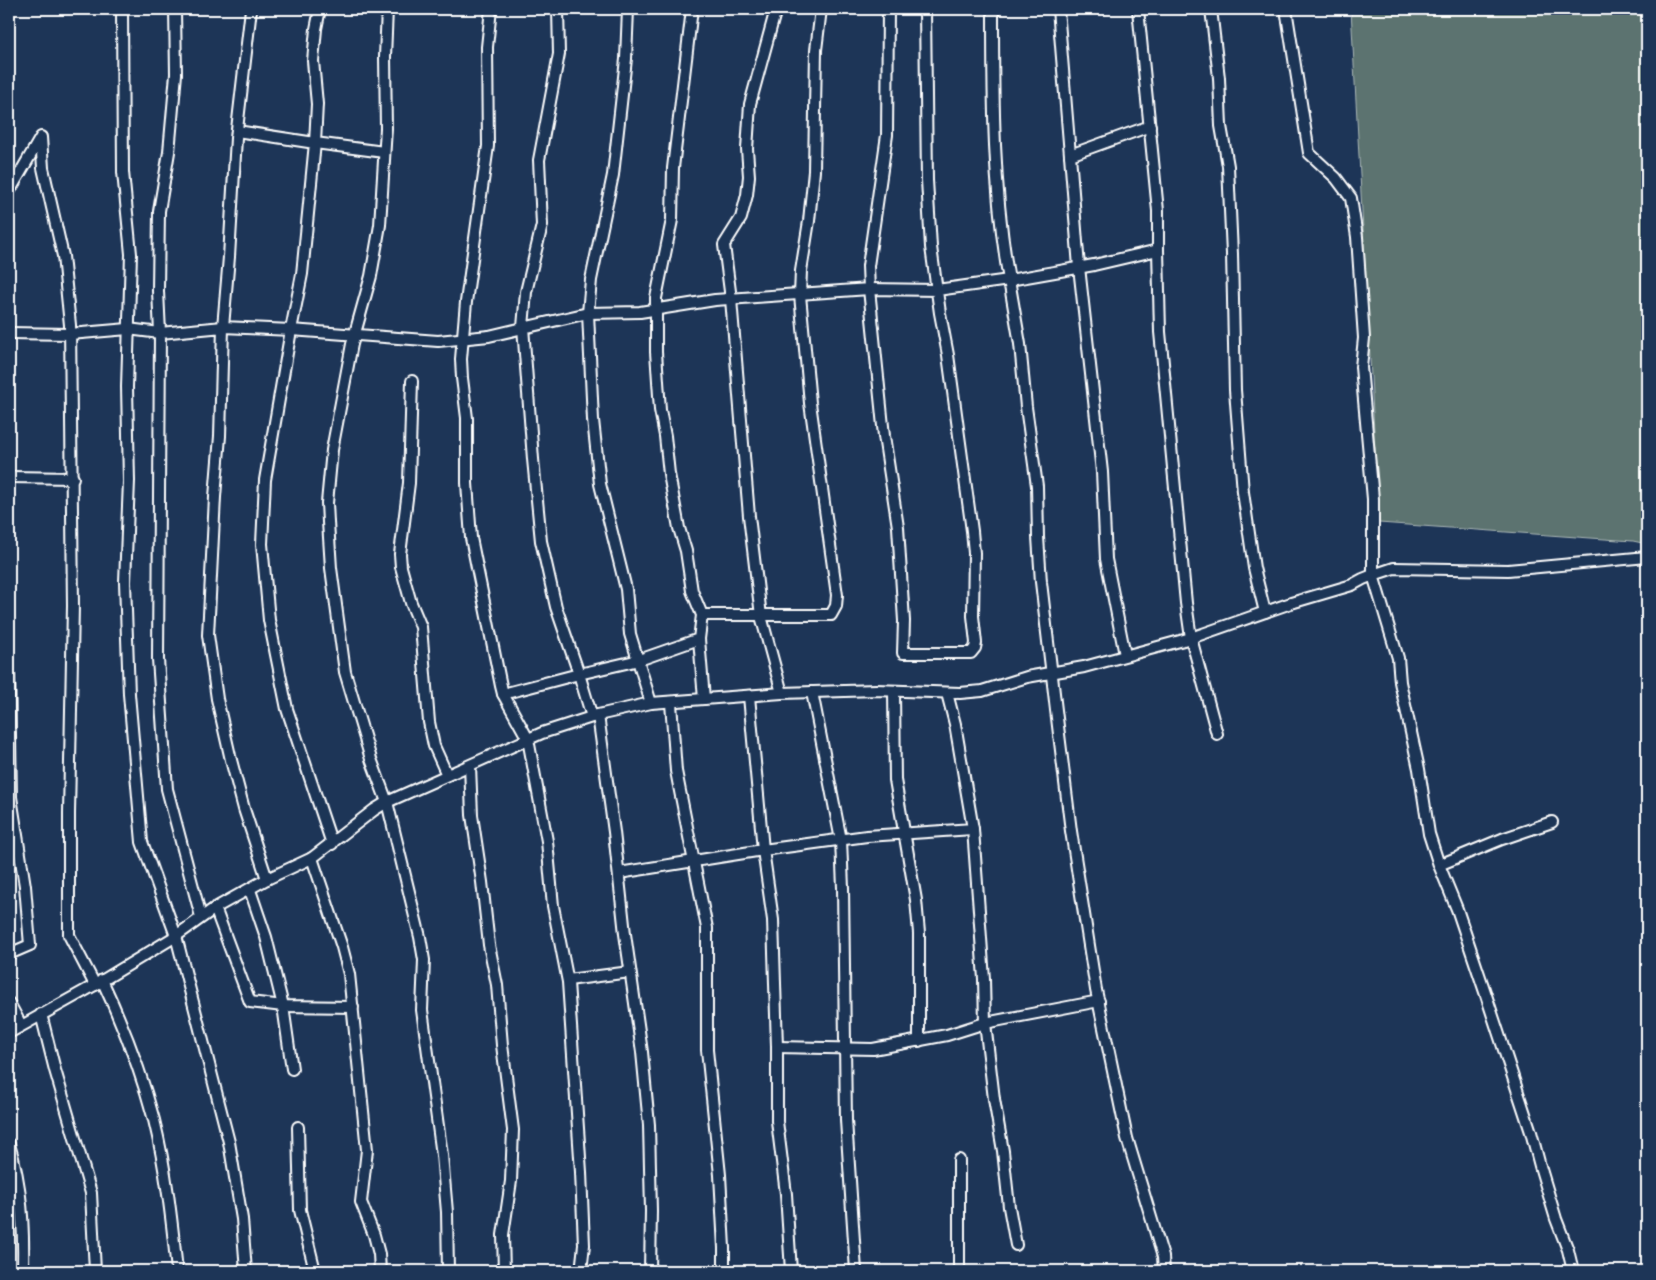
<svg xmlns="http://www.w3.org/2000/svg" width="1656" height="1280" viewBox="0 0 1656 1280" font-family="Mynerve,sans-serif">
	<style>
		.green { fill: #5b736f; stroke: #adb9b7 }
		.lines { fill: none; stroke-linecap: round; stroke-linejoin: round }
		.minor-casing { stroke: #fff; stroke-width: 14 }
		.minor { stroke: #1d3557; stroke-width: 10 }
	</style>
	<rect width="100%" height="100%" fill="#1d3557"/>
	<filter id="ink" filterUnits="userSpaceOnUse"><feTurbulence type="fractalNoise" baseFrequency=".02" numOctaves="2"/><feDisplacementMap in="SourceGraphic" scale="10" xChannelSelector="R" yChannelSelector="G"/><feConvolveMatrix kernelMatrix="1 2 1 2 8 2 1 2 1" color-interpolation-filters="sRGB"/></filter>
	<g filter="url(#ink)">
		<!-- green -->
		<path class="green" d="M1351,9H1647V544L1633,541L1379,523Z"/>
		<g class="lines">
			<defs>
				<g id="minor">
					<path d="M122,9L123,172L131,254L127,387L129,481L125,582L129,694L142,842L176,936L229,1142L242,1219L246,1271"/>
					<path d="M251,9L236,138L229,257L223,327L291,330L265,480L262,544L269,620L287,709L332,844"/>
					<path d="M320,9L316,29L313,61L317,104L315,143L384,152"/>
					<path d="M387,9L385,57L386,128L380,225L371,276L352,344L332,450L327,503L328,522L331,568L345,672L371,759L387,802L420,937L424,960L422,1010L442,1155L447,1212L448,1271"/>
					<path d="M491,9L487,47L488,146L466,302L461,359L462,378L467,418V483L471,538L501,686L503,694L528,739L547,841L553,906L568,982L581,1172L584,1245L581,1271"/>
					<path d="M558,9L559,54L539,160L542,225L526,292L523,327L533,459L541,541L556,607L579,674L592,717"/>
					<path d="M628,9L626,59L613,175L591,280L588,313L593,420L600,484L626,589L630,634L651,703"/>
					<path d="M776,9L750,104L747,149L749,176L747,195L741,218L724,245L731,299L749,516L761,616L782,693"/>
					<path d="M925,9L927,180L931,247L940,313L948,355L972,531L974,553L973,616L976,643L975,648L971,653H903L904,621L898,527L884,436L869,289L937,290L1009,280C993,190 993,100 993,9"/>
					<path d="M1058,9L1070,155"/>
					<path d="M1138,9L1158,211V250"/>
					<path d="M1211,9L1219,78L1221,126L1228,166L1232,254L1235,390L1243,492L1254,568L1265,612"/>
					<path d="M1286,9L1309,153L1336,178L1351,198L1357,237L1364,338L1361,367L1373,499V575L1394,568L1508,570L1647,557"/>
					<path d="M237,131L315,143L302,274L291,330L438,341L489,336L588,313L640,312L715,300L869,289L868,266L887,135L888,9"/>
					<path d="M9,192L41,137L43,168L63,256L70,325L73,606L69,814V935L95,985"/>
					<path d="M9,333L70,334L128,329L160,333L158,291L159,211L169,152L176,74L175,9"/>
					<path d="M412,381L409,483L400,554L401,567L411,603L421,627L429,722L434,746L447,775"/>
					<path d="M9,477L73,478"/>
					<path d="M702,615H831L836,606L837,595L810,403L800,295L801,271L809,221L814,171L816,50L821,9"/>
					<path d="M699,639L704,699"/>
					<path d="M1125,655L1106,559L1102,472L1079,267L1070,155L1150,126"/>
					<path d="M9,673L11,797L25,886L30,945L9,954"/>
					<path d="M894,691L895,780L916,900L919,933V1041"/>
					<path d="M812,692L841,840L843,888L846,1120L856,1271"/>
					<path d="M503,694L579,674L639,660L699,639L702,615L692,591L686,551L679,528L669,474L665,436L660,410L656,352V298L672,220L673,168L692,9"/>
					<path d="M749,696L763,850L867,836L973,829L955,724L947,693"/>
					<path d="M671,703L676,771L707,928V1050L720,1175L724,1248V1271"/>
					<path d="M598,715L614,832L625,934L642,1052L649,1125L651,1211L650,1271"/>
					<path d="M470,766L472,815L482,882L489,945L497,985L502,1045L513,1130L511,1181L503,1235L504,1271"/>
					<path d="M973,829L984,979L985,1023L994,1099L1003,1151L1009,1207L1016,1245"/>
					<path d="M312,858L342,947L349,974L367,1150L361,1202L374,1235L379,1254L380,1271"/>
					<path d="M1439,865L1502,839L1552,822"/>
					<path d="M619,873L763,850L773,920L777,1047V1121L786,1194L791,1271"/>
					<path d="M250,890L266,937L283,1006L292,1069"/>
					<path d="M215,908L250,1002L283,1006L353,1007"/>
					<path d="M201,917L167,789L158,659L160,333L223,327L220,436L215,497L208,635L217,699L231,760L244,809L267,879"/>
					<path d="M102,980C123,1025 141,1071 154,1120C166,1168 172,1222 177,1271"/>
					<path d="M568,980L630,972"/>
					<path d="M9,1003L21,1025"/>
					<path d="M41,1014L55,1070L91,1193L95,1271"/>
					<path d="M9,1033L95,985L176,936L215,908L267,879L312,858L374,810L387,802L542,733L598,715L651,703L782,693L876,690L960,693L982,691L1027,677L1084,667L1191,638L1291,603L1352,585L1363,579L1373,575L1398,658L1400,682L1419,769L1429,834L1439,865L1457,909L1486,995L1531,1132L1540,1166L1556,1219L1568,1250L1573,1271"/>
					<path d="M777,1047L873,1049L947,1035L985,1023L1099,1001"/>
					<path d="M298,1127L300,1210L315,1271"/>
					<path d="M9,1144C22,1185 24,1228 23,1271"/>
					<path d="M959,1271V1160"/>
					<path d="M1164,1271L1163,1257L1127,1138L1096,990L1071,831L1056,710L1041,582L1038,537L1037,486L1026,407L1020,344L1009,280L1094,265L1158,250L1160,332L1186,603L1191,638L1217,734"/>
				</g>
			</defs>
			<!-- minor casing -->
			<use href="#minor" class="minor-casing"/>
			<!-- minor -->
			<use href="#minor" class="minor"/>
		</g>
	</g>
	<!-- margin -->
	<rect width="1656" height="1280" fill="none" stroke="#1d3557" stroke-width="30"/>
	<rect x="15" y="15" width="1626" height="1250" fill="none" stroke="#fff" stroke-width="2" filter="url(#ink)"/>
</svg>
